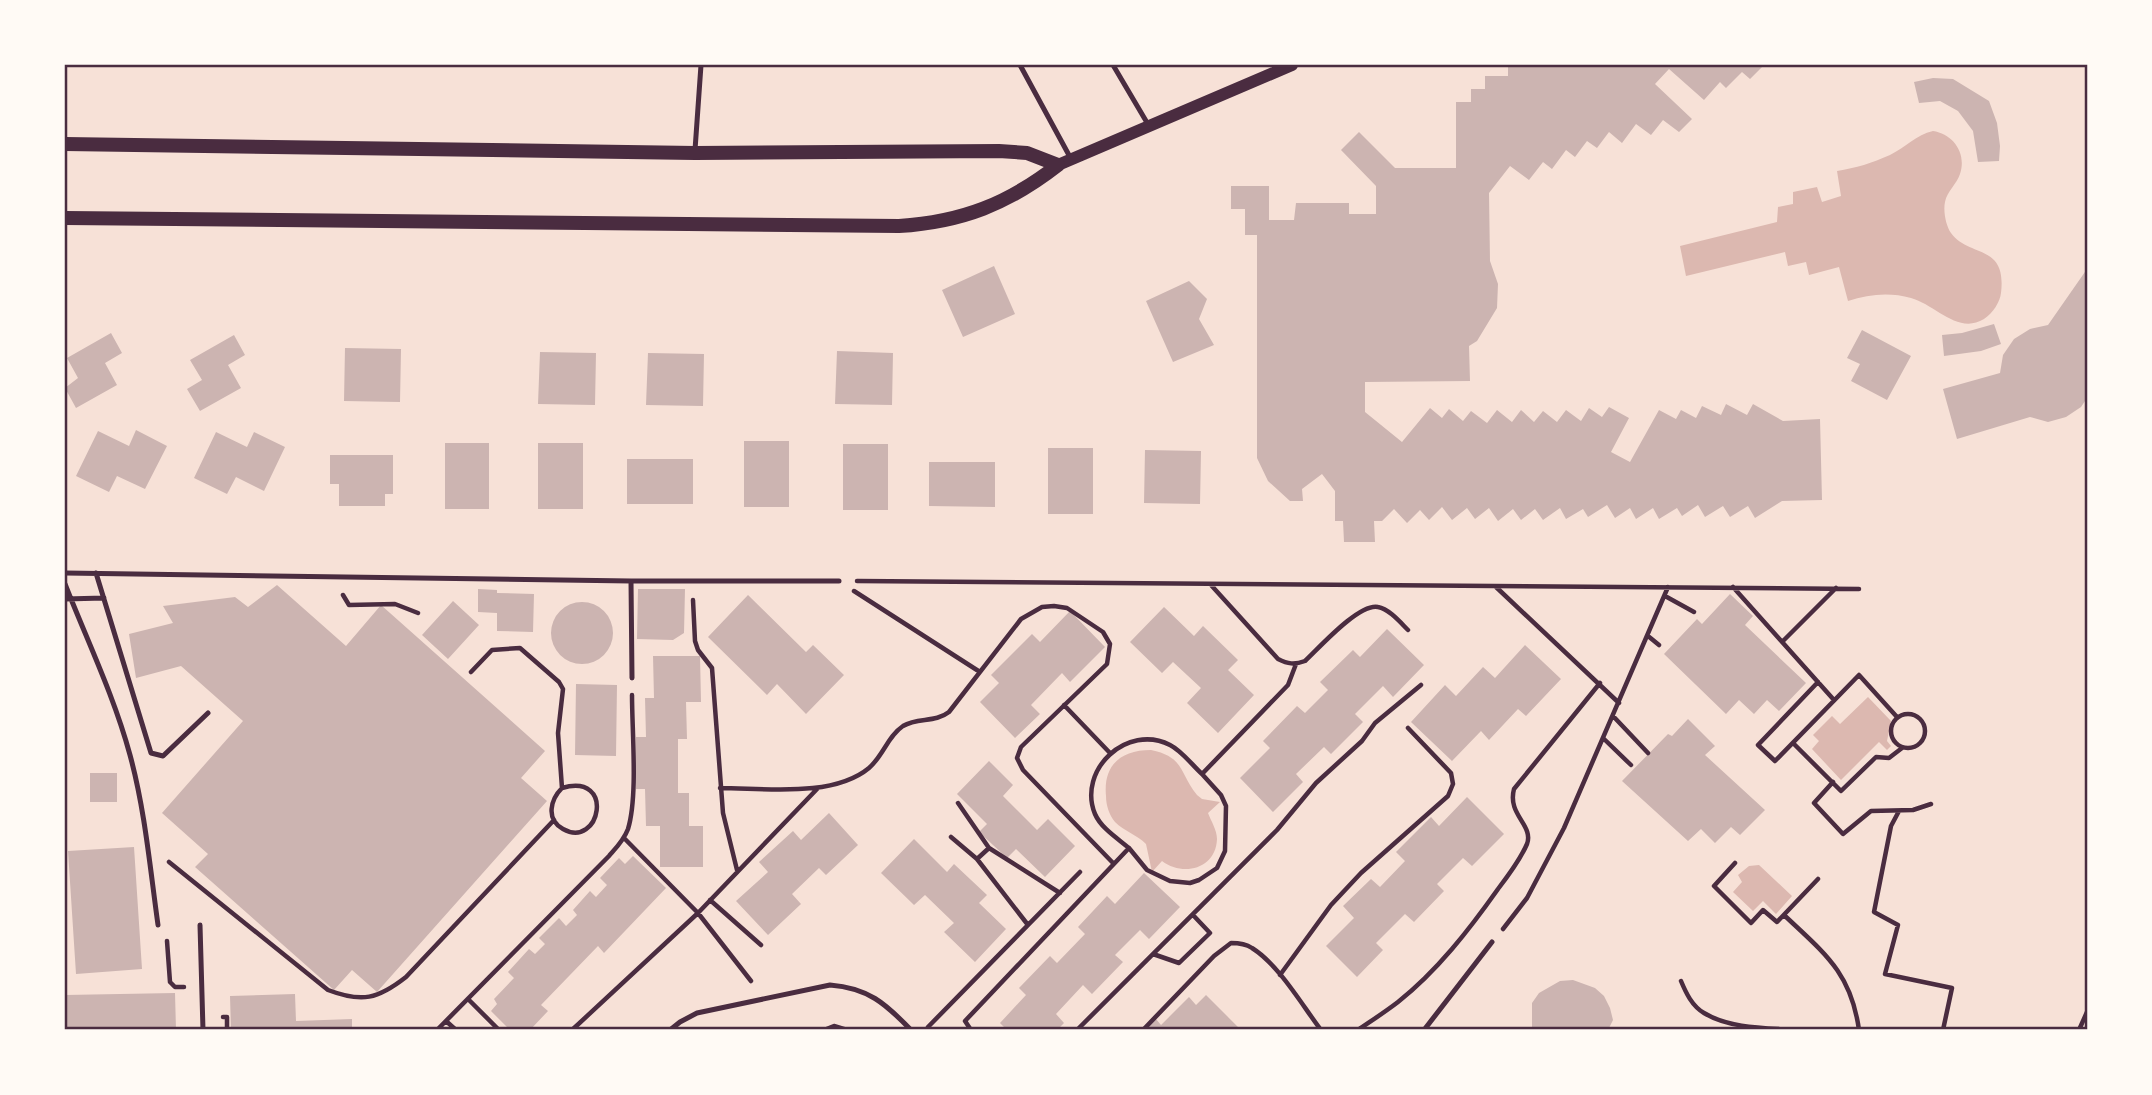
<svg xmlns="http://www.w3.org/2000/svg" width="2152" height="1095" font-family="'IBM Plex Sans',sans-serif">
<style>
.water{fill:#dcb8b0}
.building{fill:#ccb4b1}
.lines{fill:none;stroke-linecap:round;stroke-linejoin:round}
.path{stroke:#4a2c40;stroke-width:4.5}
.service{stroke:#4a2c40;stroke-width:5}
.tertiary{stroke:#4a2c40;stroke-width:12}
.secondary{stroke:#4a2c40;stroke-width:14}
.neatline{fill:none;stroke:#4a2c40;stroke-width:2.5}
</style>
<rect width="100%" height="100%" fill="#f7e1d7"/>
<!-- water -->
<path class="water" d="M 1933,131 C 1953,134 1967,153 1960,174 C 1957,184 1947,191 1945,202 C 1943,211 1946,226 1951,233 C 1969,258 2007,243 2001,293 C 2000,302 1993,313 1984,319 C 1958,335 1936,305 1911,298 C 1890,292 1869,294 1848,301 L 1839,267 L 1809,275 L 1806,262 L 1788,266 L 1785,252 L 1686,276 L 1680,246 L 1777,222 L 1778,207 L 1793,204 L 1793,192 L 1817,187 L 1822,202 L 1841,196 L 1837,171 C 1856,168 1872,163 1890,155 C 1906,147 1916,135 1933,131 Z
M 1868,697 L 1891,721 L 1887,741 L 1891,746 L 1887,750 L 1879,742 L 1841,780 L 1812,749 L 1819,741 L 1813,735 L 1832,716 L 1840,724 Z
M 1151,750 C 1185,757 1179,773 1197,795 L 1202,799 L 1220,802 L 1208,813 C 1211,821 1217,830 1217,839 C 1216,869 1183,877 1162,861 L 1152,872 L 1146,844 C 1137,835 1124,831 1115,822 C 1109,815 1106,805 1106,796 C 1103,765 1121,750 1151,750 Z
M 1759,865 L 1792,896 L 1776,914 L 1763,901 L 1753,911 L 1733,892 L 1742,882 L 1738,875 L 1749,866 Z"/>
<!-- building -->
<path class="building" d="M 1528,65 L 1764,65 L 1750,79 L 1742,72 L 1726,88 L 1720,82 L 1704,100 L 1669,69 L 1655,84 L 1692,119 L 1679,132 L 1663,120 L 1651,135 L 1636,124 L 1622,143 L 1609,132 L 1597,148 L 1587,141 L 1575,157 L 1566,150 L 1552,169 L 1543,162 L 1529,180 L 1510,166 L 1489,193 L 1490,261 L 1498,284 L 1497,308 L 1477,341 L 1469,346 L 1470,381 L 1365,382 L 1365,412 L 1402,442 L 1430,408 L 1442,418 L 1449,409 L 1463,421 L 1471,411 L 1487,423 L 1497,410 L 1512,422 L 1521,410 L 1534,422 L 1543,411 L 1557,422 L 1566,410 L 1581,421 L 1589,408 L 1602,417 L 1609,407 L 1629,418 L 1611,452 L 1630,462 L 1659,410 L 1676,419 L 1681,410 L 1696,418 L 1702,406 L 1721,415 L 1726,404 L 1747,415 L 1753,404 L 1783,421 L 1820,419 L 1822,500 L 1782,501 L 1755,518 L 1748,506 L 1730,517 L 1723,506 L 1705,517 L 1698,505 L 1682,516 L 1677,508 L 1659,519 L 1653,508 L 1636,519 L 1630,508 L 1615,518 L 1607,505 L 1588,517 L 1583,509 L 1566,519 L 1560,508 L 1543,520 L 1535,509 L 1521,520 L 1513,509 L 1498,521 L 1489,508 L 1475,519 L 1467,508 L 1452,520 L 1442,507 L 1429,520 L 1420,510 L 1407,523 L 1394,509 L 1382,521 L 1374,521 L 1375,542 L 1344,542 L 1343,521 L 1335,521 L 1335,491 L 1322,474 L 1302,489 L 1303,501 L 1290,501 L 1268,481 L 1257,458 L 1257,235 L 1245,235 L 1245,209 L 1231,209 L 1231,186 L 1269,186 L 1269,220 L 1294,220 L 1296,203 L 1349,203 L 1349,214 L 1376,214 L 1376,186 L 1341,150 L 1359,132 L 1395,168 L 1456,168 L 1456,102 L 1471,102 L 1471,89 L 1485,89 L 1485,76 L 1508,76 L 1508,67 L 1528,67 Z
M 1933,78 L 1953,79 L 1989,101 L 1997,123 L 2000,146 L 1999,161 L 1978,162 L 1973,131 L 1958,111 L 1940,101 L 1919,103 L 1914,82 Z
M 994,266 L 1015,314 L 963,337 L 942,290 Z
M 2087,269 L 2087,398 L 2081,407 L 2066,417 L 2048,422 L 2030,417 L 1957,439 L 1943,389 L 2000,373 L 2003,355 L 2014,339 L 2030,329 L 2048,325 Z
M 1189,281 L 1207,299 L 1199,319 L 1214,345 L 1173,362 L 1146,301 Z
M 1994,324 L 2001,344 L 1981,351 L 1944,356 L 1942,335 L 1962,333 Z
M 1862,330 L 1911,356 L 1887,400 L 1851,381 L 1860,364 L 1847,358 Z
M 111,333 L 122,353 L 105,363 L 117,385 L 76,408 L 65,388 L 78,378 L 67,358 Z
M 234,335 L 245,355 L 228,365 L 241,388 L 200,411 L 187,389 L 202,380 L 190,360 Z
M 345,348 L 401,349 L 400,402 L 344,401 Z
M 837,351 L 893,353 L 892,405 L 835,404 Z
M 540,352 L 596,353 L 595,405 L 538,404 Z
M 648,353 L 704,354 L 703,406 L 646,405 Z
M 136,430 L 167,446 L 145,489 L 117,476 L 109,492 L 76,476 L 98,431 L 129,446 Z
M 216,432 L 247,447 L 254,432 L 285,447 L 264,491 L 236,477 L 227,494 L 194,478 Z
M 744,441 L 789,441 L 789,507 L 744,507 Z
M 445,443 L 489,443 L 489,509 L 445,509 Z
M 538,443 L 583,443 L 583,509 L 538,509 Z
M 843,444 L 888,444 L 888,510 L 843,510 Z
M 1048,448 L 1093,448 L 1093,514 L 1048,514 Z
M 1145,450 L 1201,451 L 1200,504 L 1144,503 Z
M 330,455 L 393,455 L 393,494 L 385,494 L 385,506 L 339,506 L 339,484 L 330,484 Z
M 627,459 L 693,459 L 693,504 L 627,504 Z
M 929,462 L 995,462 L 995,507 L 929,506 Z
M 277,585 L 346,646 L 381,605 L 545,751 L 521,778 L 547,801 L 377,992 L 352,970 L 334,990 L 195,867 L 208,854 L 162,813 L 243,721 L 181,666 L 136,678 L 129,634 L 173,623 L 163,606 L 235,597 L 248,607 Z
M 478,589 L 497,590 L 497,593 L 534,594 L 533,632 L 497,631 L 497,613 L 478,612 Z
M 638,589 L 685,589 L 684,633 L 673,640 L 637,639 Z
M 1730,594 L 1753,616 L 1745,625 L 1806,683 L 1779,711 L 1767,700 L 1754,714 L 1739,700 L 1726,714 L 1664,654 L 1697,619 L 1702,624 Z
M 748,595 L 806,652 L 813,645 L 844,675 L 806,714 L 777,684 L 767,695 L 708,637 Z
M 453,601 L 479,625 L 448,659 L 422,635 Z
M551 633a31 31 0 1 1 62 0a31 31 0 1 1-62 0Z
M 1164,607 L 1194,636 L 1203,626 L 1238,660 L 1228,670 L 1254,695 L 1218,733 L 1187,703 L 1201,688 L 1173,662 L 1162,673 L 1130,642 Z
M 1070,611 L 1105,647 L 1070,682 L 1062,673 L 1031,705 L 1040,714 L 1015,738 L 980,702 L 999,683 L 991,675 L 1032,634 L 1040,642 Z
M 1387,629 L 1424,665 L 1393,697 L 1383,686 L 1355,714 L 1363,722 L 1331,754 L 1324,747 L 1296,774 L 1303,782 L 1273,812 L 1240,778 L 1270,748 L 1263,741 L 1297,706 L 1305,713 L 1328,690 L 1320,682 L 1353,650 L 1360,657 Z
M 1525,645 L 1561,679 L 1526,716 L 1518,709 L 1489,740 L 1481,731 L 1452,761 L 1411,722 L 1445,685 L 1456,696 L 1483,667 L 1495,678 Z
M 653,656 L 700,656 L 701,702 L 686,702 L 687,739 L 678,739 L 678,793 L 689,793 L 689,826 L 703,826 L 703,867 L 660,867 L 660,826 L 646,826 L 645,789 L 636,789 L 636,737 L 646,737 L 645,698 L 654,698 Z
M 576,684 L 617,685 L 616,756 L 575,755 Z
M 1688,719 L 1715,746 L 1705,755 L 1765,810 L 1740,835 L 1731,827 L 1715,843 L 1701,829 L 1688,841 L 1622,781 L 1668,734 L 1672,736 Z
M 989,761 L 1013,785 L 1003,796 L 1037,830 L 1048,819 L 1075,846 L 1045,877 L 1016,849 L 1007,858 L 979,832 L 987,824 L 957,794 Z
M 90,773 L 117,773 L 117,802 L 90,802 Z
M 1467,797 L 1504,834 L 1472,866 L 1463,858 L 1437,884 L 1444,891 L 1414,922 L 1405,914 L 1376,943 L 1383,950 L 1357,977 L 1326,946 L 1354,918 L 1343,906 L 1371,879 L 1380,887 L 1405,861 L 1396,852 L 1431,817 L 1439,826 Z
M 829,813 L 858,845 L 826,875 L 819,868 L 792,894 L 801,904 L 768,935 L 736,901 L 768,872 L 759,862 L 793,831 L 801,840 Z
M 914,839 L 947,872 L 954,864 L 987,895 L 979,903 L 1006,929 L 975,962 L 944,932 L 954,923 L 925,895 L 914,905 L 881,873 Z
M 134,847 L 142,969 L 76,974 L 68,851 Z
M 633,856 L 666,888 L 604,953 L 598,946 L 541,1005 L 548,1011 L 530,1030 L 510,1030 L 491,1011 L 497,1004 L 494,999 L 514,978 L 508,972 L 529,949 L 535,954 L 545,944 L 539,938 L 559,918 L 566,926 L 577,915 L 573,910 L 590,891 L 596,897 L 607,885 L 600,878 L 619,858 L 625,864 Z
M 1144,873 L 1180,907 L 1149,939 L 1140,930 L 1115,955 L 1123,962 L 1092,994 L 1083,985 L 1056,1014 L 1064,1023 L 1057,1030 L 1007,1030 L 1000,1023 L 1026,995 L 1019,988 L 1050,956 L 1057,963 L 1085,934 L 1078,927 L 1107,896 L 1115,904 Z
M 1573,980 L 1595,988 L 1604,996 L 1610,1008 L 1613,1020 L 1608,1030 L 1532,1030 L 1532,1003 L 1539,993 L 1560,981 Z
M 175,993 L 176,1030 L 65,1030 L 65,995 Z
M 295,994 L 296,1021 L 352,1019 L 352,1030 L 231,1030 L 230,996 Z
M 1206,995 L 1241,1030 L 1145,1030 L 1156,1019 L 1161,1025 L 1189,997 L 1196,1005 Z"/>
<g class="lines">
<!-- path -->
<path class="path" d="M 857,581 L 1859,589
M 1211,585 L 1278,659 C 1288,664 1294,665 1305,661 C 1319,648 1359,603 1378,607 C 1389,609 1400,622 1408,630
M 1496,587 L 1619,703
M 1733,587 L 1834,700
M 854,591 L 980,672
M 343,595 L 349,605 L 395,604 L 418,613
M 1665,596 L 1694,612
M 693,600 L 695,641 L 698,650 L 712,668 L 723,813 L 737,870
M 1648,636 L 1659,645
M 1782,642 L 1836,588
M 471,672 L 492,650 L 520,648 L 559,682 L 563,689 L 558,733 L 562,788 C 551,799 545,819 563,829 C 600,850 616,772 562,788
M 1818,682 L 1758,745 L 1775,761 L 1859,675 L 1897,717
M 1064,705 L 1110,753
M1891 731a17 17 0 1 1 34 0a17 17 0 1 1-34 0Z
M 1613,716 L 1648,753
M 1603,738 L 1631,765
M 1793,743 L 1841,791 L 1876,757 L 1889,758 L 1902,748
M 1833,782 L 1814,803 L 1843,834 L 1871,811 L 1913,810 L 1931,804
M 720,788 C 764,788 833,798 869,768 C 883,756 888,736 903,726 C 918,717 935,723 949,712 L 1021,619 L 1042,607 L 1054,606 L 1067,608 L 1103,632 L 1110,644 L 1107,664 L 1021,747 L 1017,758 L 1023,770 L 1113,863
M 958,803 L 989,848 L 1060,893
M 1899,811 L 1891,826 L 1874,912 L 1898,925 L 1885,974 L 1952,988 L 1943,1030
M 951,837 L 977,859 L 1028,925
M 624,838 L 698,913 L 751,981
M 1129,848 L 1147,870 L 1170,881 L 1190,883 L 1199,880 L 1217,868 L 1225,851 L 1226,806 L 1221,795 L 1202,774
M 977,859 L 989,848
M 169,862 L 328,990 C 362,1003 378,999 406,977 L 554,820
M 1735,863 L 1714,886 L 1751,923 L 1763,910 L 1777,922 L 1818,879
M 710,900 L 761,945
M 1784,915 C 1824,953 1851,972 1859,1030
M 1503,929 L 1527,898 L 1564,828 L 1668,587
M 167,941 L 170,982 L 175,987 L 184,987
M 1153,954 L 1179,963 L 1210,933 L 1193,915
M 1280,975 L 1331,905 L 1361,873 L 1448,796 L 1453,784 L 1451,773 L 1408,728
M 1681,981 C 1686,993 1692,1006 1704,1013 C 1730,1029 1768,1028 1798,1030
M 468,999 L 499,1030
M 223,1017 L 227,1017 L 227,1030
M 446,1021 L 456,1030
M 928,1027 L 1080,872
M 437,1030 L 609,856 C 616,848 624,840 628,829 C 638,796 632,732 632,695
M 572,1030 L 698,913 L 818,788
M 824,1030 L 834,1026 L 847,1030
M 971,1030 L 965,1021 L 1129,848 C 1117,838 1101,828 1095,814 C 1077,770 1127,723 1170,745 C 1182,751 1192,765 1202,774 L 1288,685 L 1296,664
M 1077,1030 L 1277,830 L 1316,783 L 1362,741 L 1375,723 L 1421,685
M 1143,1030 L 1214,956 L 1231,943 C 1238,943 1246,944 1252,948 C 1279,965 1302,1005 1321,1030
M 1358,1030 C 1371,1021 1385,1012 1398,1002 C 1437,971 1469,930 1498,889 C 1508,876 1520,860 1527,844 C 1534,825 1507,815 1514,789 L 1600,683
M 2079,1030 L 2087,1012"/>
<!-- service -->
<path class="service" d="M 1020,65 L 1070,157
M 1113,65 L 1149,126
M 695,150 L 701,65
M 65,573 L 631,581 L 839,581
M 96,573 L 151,753 L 163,756 L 208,713
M 631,581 L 632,678
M 65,584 C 87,640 114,696 130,755 C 145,810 150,868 158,925
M 65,599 L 104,598
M 200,925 L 203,1030
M 670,1030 L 680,1022 L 697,1013 L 830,985 C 868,988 885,1003 911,1030
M 1424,1030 L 1492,942"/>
<!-- tertiary -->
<path class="tertiary" d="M 1058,165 L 1292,65"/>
<!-- secondary -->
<path class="secondary" d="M 65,144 L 695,153 L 999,151 L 1027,153 L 1058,165
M 65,218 L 899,226 C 962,222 1008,204 1058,165"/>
</g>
<!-- border -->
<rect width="2152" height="1095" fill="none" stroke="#fffaf5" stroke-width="133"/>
<rect x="66" y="66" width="2020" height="962" class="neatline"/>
</svg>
